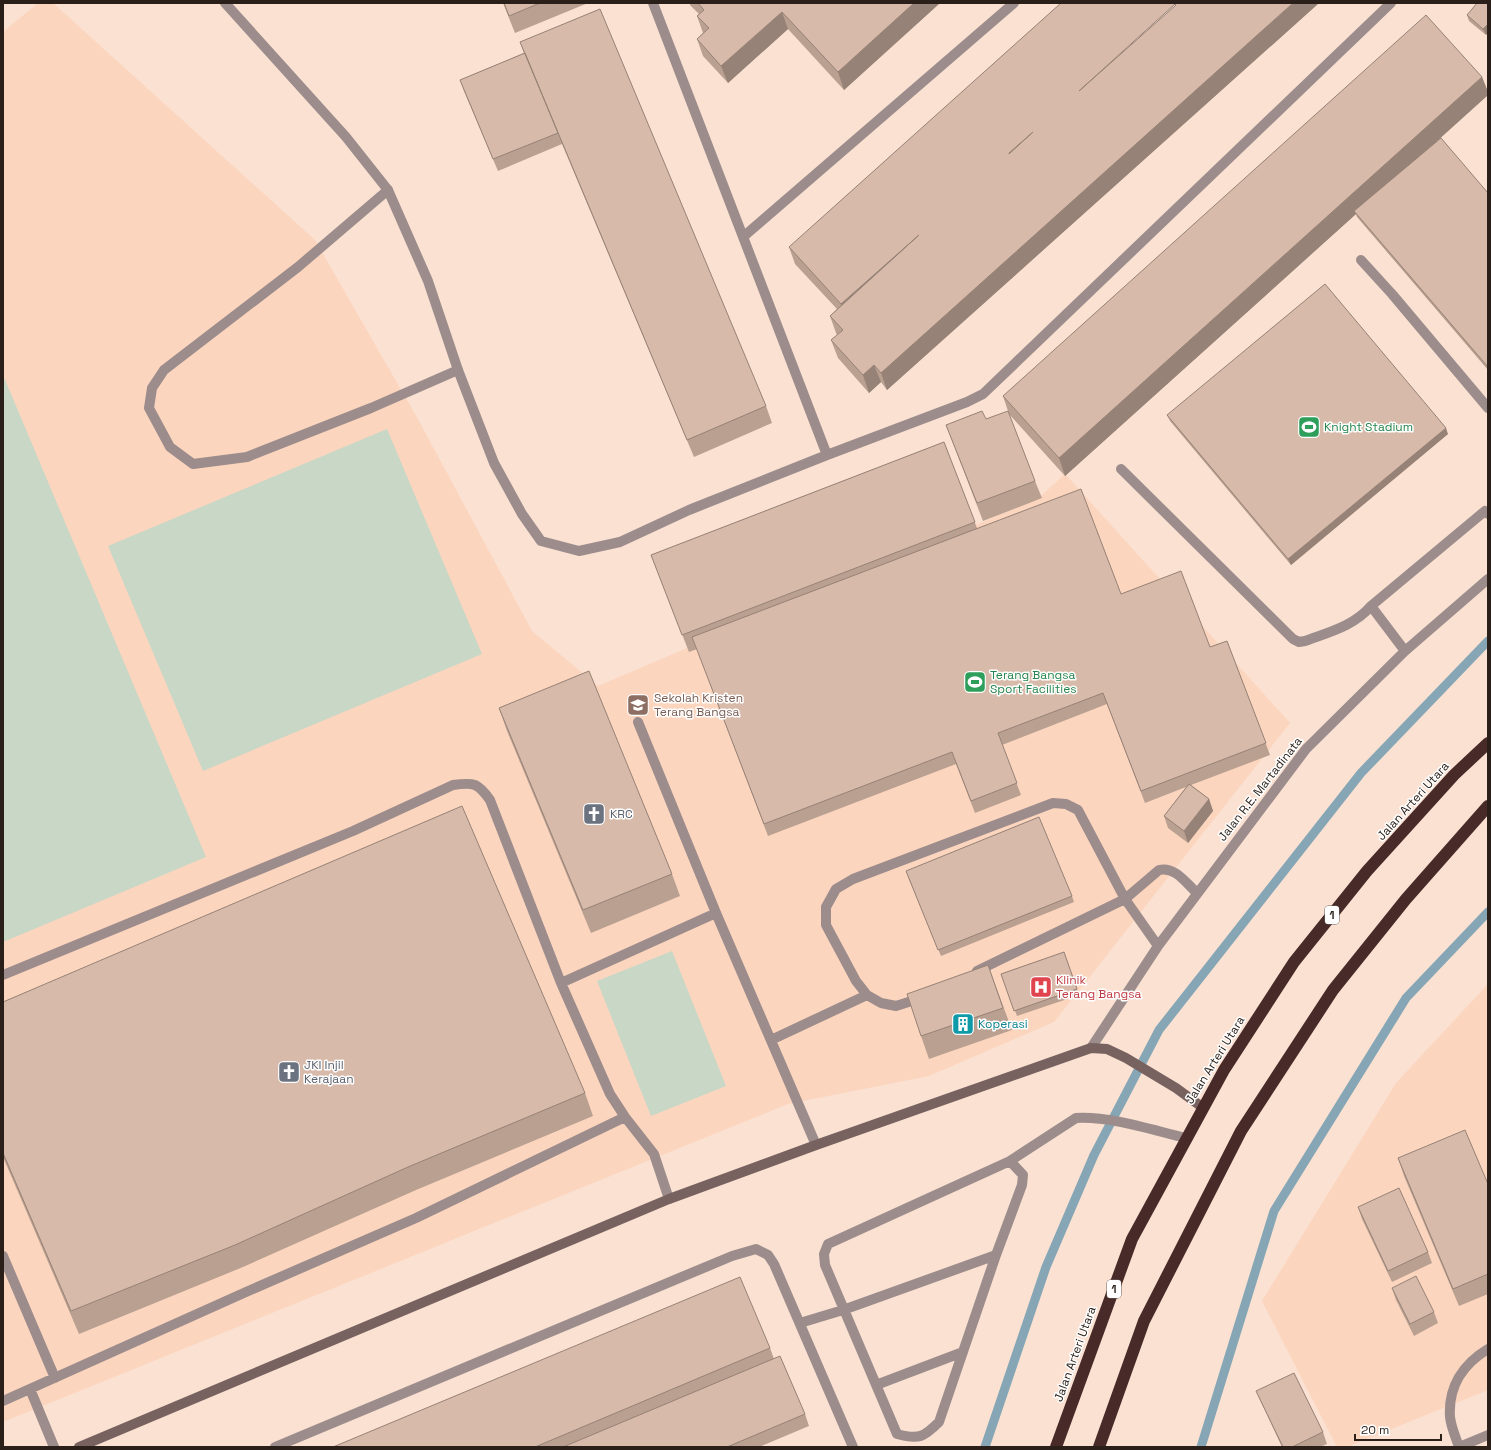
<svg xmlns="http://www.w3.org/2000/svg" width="1491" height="1450" font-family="'Space Grotesk',sans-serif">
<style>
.built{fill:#fcd5be}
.garden{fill:#c8d7c6}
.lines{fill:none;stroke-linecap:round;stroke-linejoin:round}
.stream{stroke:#86a6b5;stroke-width:9}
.lane{stroke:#9c8c8b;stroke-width:10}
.street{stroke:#9c8c8b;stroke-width:10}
.secondary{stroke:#786260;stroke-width:10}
.highway{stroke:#482b29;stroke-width:12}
.wall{fill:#b9a091}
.shaded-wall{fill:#968276}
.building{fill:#d7baa9;stroke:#968276;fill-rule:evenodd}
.labels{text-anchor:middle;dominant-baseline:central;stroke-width:3;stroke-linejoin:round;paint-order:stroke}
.shield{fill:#fff;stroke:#6b635e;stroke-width:1}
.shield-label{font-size:11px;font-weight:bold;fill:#2b2019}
.leisure-label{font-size:12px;fill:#27864d;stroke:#fff;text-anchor:start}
.education-label{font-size:12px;fill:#785e54;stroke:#fff;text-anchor:start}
.street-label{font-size:12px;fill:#2b2019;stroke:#fff}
.worship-label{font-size:12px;fill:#5b616d;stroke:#fff;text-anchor:start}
.health-label{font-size:12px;fill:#be3a42;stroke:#fff;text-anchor:start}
.culture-label{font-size:12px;fill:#0d838f;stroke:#fff;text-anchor:start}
</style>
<rect width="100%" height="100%" fill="#fae1d2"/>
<!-- built -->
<path class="built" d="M 38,3 L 53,3 L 315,240 L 419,421 L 532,631 L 598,686 L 1039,498 L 1065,474 L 1290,723 L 1054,1022 L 929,1076 L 788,1104 L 3,1422 L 3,32 Z
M 1488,984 L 1488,1390 L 1347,1447 L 1337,1447 L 1262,1301 L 1396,1083 Z"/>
<!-- garden -->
<path class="garden" d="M 3,375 L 206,857 L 3,942 Z
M 387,429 L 482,654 L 203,771 L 108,546 Z
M 672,951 L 726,1086 L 651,1116 L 597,981 Z"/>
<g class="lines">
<!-- stream -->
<path class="stream" d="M 985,1447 L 1046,1267 L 1094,1155 L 1159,1030 L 1361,773 L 1488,641
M 1201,1447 L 1274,1211 L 1406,998 L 1488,912"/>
<!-- lane -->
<path class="lane" d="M 388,190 L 298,267 L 164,370 L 152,388 L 149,408 L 170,447 L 193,464 L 247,457 L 371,408 L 458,370
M 1361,260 L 1392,294 L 1488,408
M 1121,469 L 1293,639 L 1299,642 L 1305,641 C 1329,632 1354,626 1371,606 L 1405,651
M 1371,606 L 1485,511 L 1488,514
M 638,722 L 716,913 L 816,1145
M 977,971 L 1125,899 L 1159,870 C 1175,866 1186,883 1197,893
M 3,975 L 353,831 L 453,785 C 474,782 478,783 490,800 L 561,983 L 610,1094 L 625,1117 L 654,1154 L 669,1199
M 561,983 L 716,913
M 921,998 L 896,1006 L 881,1003 L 867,995 L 856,981 L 826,925 L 826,907 L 836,889 L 853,879 L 1053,803 L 1066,804 L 1078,810 L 1125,899 L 1158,946
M 771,1040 L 867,995
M 1091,1048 L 1158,946 L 1306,749 L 1405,651 L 1488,579
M 1010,1161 L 1023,1175 L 1022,1185 L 996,1255 L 939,1422 C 924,1437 919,1440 897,1434 L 825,1265 L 824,1254 L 828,1244 Z
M 1010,1161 L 1076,1118 C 1111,1116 1152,1130 1186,1138
M 3,1256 L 55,1378
M 800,1323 L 843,1310 L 996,1255
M 876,1385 L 963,1352
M 30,1389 L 54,1447
M 3,1401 L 246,1292 L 416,1218 L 625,1117
M 1459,1447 C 1456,1438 1451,1427 1450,1417 C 1448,1387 1463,1364 1488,1349
M 1459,1447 L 1488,1435"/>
<!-- street -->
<path class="street" d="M 225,3 L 346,137 L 388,190 L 428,281 L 458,370 L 494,463 L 522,514 L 541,541 L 579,551 L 620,542 L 689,510 L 827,455 L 967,402 L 983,394 L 1391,3
M 653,3 L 827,455
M 743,237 L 1014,3
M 275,1447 L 732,1256 L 756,1249 L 768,1255 L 774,1264 L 853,1447"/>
<!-- secondary -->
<path class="secondary" d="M 79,1447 L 669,1199 L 816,1145 L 1091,1048 L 1107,1049 L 1126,1058 L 1176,1088 L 1202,1107"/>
<!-- highway -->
<path class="highway" d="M 1056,1447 L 1132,1239 L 1224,1070 L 1294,962 L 1367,871 L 1454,775 L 1488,743
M 1099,1447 L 1144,1321 L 1241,1131 L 1333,990 L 1406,899 L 1488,806"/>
</g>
<!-- wall -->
<path class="wall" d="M 503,3 L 588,3 L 515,33 Z
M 690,3 L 940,3 L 844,90 L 788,29 L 728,83 L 703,56 L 697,39 L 703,33 L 697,16 L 699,14 L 690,5 Z
M 1319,3 L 887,390 L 881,382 L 869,393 L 838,358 L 831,340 L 837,335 L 836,333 L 830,316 L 837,309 L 795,264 L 789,247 Z
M 1488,3 L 1488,32 L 1486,35 L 1469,21 L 1467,15 Z
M 520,42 L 766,406 L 772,423 L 694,457 L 562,144 L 498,171 L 464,91 L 460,80 L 524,53 Z
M 1482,77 L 1488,92 L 1488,95 L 1437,141 L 1488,193 L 1488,370 L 1357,217 L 1356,214 L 1065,476 L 1009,414 L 1003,396 Z
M 1167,415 L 1448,434 L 1291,565 L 1170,421 Z
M 986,419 L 1035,481 L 1042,498 L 983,521 L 946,425 Z
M 944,442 L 977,528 L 1121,594 L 1210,647 L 1227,641 L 1270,755 L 1191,785 L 1209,799 L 1213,811 L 1188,843 L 1168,828 L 1164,816 L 1186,787 L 1145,803 L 1107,704 L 1002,745 L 1021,795 L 975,813 L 956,764 L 768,836 L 697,649 L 689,652 L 651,555 Z
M 499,708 L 672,874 L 680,896 L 591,933 L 507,731 Z
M 908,877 L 1072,896 L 1074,902 L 941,956 Z
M 1064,952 L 1079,995 L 1017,1016 L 1001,974 Z
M 988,965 L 1012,1030 L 929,1059 L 921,1036 Z
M 3,1002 L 585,1093 L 593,1116 L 416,1190 L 243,1267 L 79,1334 L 3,1157 Z
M 1398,1158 L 1488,1184 L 1488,1294 L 1459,1306 L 1404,1176 Z
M 1358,1207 L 1428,1252 L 1432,1263 L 1392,1282 L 1362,1219 Z
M 1392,1288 L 1434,1312 L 1438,1323 L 1414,1336 L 1396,1300 Z
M 770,1348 L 774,1359 L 805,1414 L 809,1426 L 759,1447 L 333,1447 Z
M 1256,1391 L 1323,1432 L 1327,1444 L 1320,1447 L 1282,1447 L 1261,1402 Z"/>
<!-- shaded-wall -->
<path class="shaded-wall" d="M 914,3 L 940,3 L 844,90 L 838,72 Z
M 1293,3 L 1319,3 L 887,390 L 881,373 Z
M 782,12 L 788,29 L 728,83 L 721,66 Z
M 1488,24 L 1488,32 L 1486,35 L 1483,29 Z
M 1482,77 L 1488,92 L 1488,95 L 1356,214 L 1354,211 L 1356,214 L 1065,476 L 1059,458 Z
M 919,235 L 847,321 L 841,304 Z
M 874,365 L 881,382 L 869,393 L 863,375 Z
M 1446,428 L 1448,434 L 1291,565 L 1288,559 Z
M 1209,799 L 1213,811 L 1188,843 L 1184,831 Z"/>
<!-- building -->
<path class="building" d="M 504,3 L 540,3 L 509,16 Z
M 698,3 L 914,3 L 838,72 L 782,12 L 721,66 L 697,39 L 709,28 L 697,16 L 704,10 Z
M 1061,3 L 1293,3 L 881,373 L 874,365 L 863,375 L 831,340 L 843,330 L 830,316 L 919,235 L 841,304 L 789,247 ZM 1175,4 L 1176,5 L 1079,91 ZM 1033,132 L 1009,154 L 1009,153 Z
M 1477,3 L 1488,3 L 1488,24 L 1483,29 L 1467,15 Z
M 600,9 L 766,406 L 687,440 L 520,42 Z
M 1426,15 L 1482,77 L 1059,458 L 1003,396 Z
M 525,53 L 558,133 L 493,159 L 460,80 Z
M 1441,138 L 1488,193 L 1488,367 L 1354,211 Z
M 1325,284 L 1446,428 L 1288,559 L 1167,415 Z
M 982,411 L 986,419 L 1008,411 L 1035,481 L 977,503 L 946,425 Z
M 944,442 L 975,522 L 682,635 L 651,555 Z
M 1081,489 L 1121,594 L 1181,571 L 1210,647 L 1227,641 L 1266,743 L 1141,791 L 1103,693 L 998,733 L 1017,783 L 971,801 L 952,752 L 764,824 L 692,637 Z
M 589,671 L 672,874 L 583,910 L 499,708 Z
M 1189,784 L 1209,799 L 1184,831 L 1164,816 Z
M 462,806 L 585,1093 L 408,1167 L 235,1245 L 71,1311 L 3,1153 L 3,1002 Z
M 1039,817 L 1072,896 L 938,950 L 906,871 Z
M 1064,952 L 1077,989 L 1014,1011 L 1001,974 Z
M 988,965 L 1003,1008 L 921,1036 L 907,994 Z
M 1465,1130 L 1488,1184 L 1488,1274 L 1453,1289 L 1398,1158 Z
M 1399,1188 L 1428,1252 L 1388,1271 L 1358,1207 Z
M 1416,1276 L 1434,1312 L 1410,1324 L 1392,1288 Z
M 740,1277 L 770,1348 L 535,1447 L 333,1447 Z
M 780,1356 L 805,1414 L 727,1447 L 563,1447 Z
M 1294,1373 L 1323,1432 L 1292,1447 L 1283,1447 L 1256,1391 Z"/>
<!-- icons -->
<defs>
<g id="stadium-square" transform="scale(1.15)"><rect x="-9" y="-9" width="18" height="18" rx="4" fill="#2e9e5b" stroke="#fff"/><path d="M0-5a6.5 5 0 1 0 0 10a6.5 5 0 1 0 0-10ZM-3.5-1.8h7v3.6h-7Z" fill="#fff"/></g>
<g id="school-square" transform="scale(1.15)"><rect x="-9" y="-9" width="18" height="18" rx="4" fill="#8d6e63" stroke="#fff"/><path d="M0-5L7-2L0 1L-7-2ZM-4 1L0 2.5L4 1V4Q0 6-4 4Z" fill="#fff"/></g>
<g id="church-square" transform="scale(1.15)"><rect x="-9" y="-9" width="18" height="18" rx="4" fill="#6b7280" stroke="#fff"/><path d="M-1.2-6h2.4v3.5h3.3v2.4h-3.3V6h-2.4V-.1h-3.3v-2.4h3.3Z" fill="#fff"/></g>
<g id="hospital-square" transform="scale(1.15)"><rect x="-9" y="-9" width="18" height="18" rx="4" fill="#e0444e" stroke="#fff"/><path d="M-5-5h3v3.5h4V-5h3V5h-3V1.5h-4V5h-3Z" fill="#fff"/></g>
<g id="building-square" transform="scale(1.15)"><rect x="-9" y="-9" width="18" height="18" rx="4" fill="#0f9aa8" stroke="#fff"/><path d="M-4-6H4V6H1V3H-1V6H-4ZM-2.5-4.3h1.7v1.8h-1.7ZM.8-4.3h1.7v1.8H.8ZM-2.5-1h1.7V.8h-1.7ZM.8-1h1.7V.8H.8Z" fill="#fff"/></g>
</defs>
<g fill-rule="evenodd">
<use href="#stadium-square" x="1309" y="427"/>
<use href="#stadium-square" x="975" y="682"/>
<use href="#school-square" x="638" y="705"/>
<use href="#church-square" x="594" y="814"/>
<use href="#hospital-square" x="1041" y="987"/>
<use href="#building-square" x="963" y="1024"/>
<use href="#church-square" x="289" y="1072"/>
</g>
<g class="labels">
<!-- shield labels -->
<g class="shield">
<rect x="1325" y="906" width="14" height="18" rx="3"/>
<rect x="1107" y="1280" width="14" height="18" rx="3"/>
</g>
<g class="shield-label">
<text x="1332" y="915">1</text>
<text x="1114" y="1289">1</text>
</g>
<!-- leisure labels -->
<g class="leisure-label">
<text x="1324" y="427">Knight Stadium</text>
<text x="990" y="675">Terang Bangsa<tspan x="990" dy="14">Sport Facilities</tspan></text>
</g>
<!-- education labels -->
<g class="education-label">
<text x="654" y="698">Sekolah Kristen<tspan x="654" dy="14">Terang Bangsa</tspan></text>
</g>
<!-- street labels -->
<g class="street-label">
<text transform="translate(1260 789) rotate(-52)">Jalan R.E. Martadinata</text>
<text transform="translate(1413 801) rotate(-48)">Jalan Arteri Utara</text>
<text transform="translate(1215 1060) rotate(-58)">Jalan Arteri Utara</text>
<text transform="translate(1075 1354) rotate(-70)">Jalan Arteri Utara</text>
</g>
<!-- worship labels -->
<g class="worship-label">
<text x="610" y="814">KRC</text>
<text x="304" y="1065">JKI Injil<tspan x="304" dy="14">Kerajaan</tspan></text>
</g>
<!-- health labels -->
<g class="health-label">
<text x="1056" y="980">Klinik<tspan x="1056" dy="14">Terang Bangsa</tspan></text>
</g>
<!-- culture labels -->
<g class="culture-label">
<text x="978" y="1024">Koperasi</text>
</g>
</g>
<!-- border -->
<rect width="1491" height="1450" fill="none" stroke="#2b2019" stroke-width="8"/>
<!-- scale -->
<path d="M1355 1434v6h86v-6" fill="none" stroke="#2b2019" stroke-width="2"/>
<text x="1361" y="1434" font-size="12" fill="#2b2019" stroke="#ffffff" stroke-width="3" paint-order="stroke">20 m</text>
</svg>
